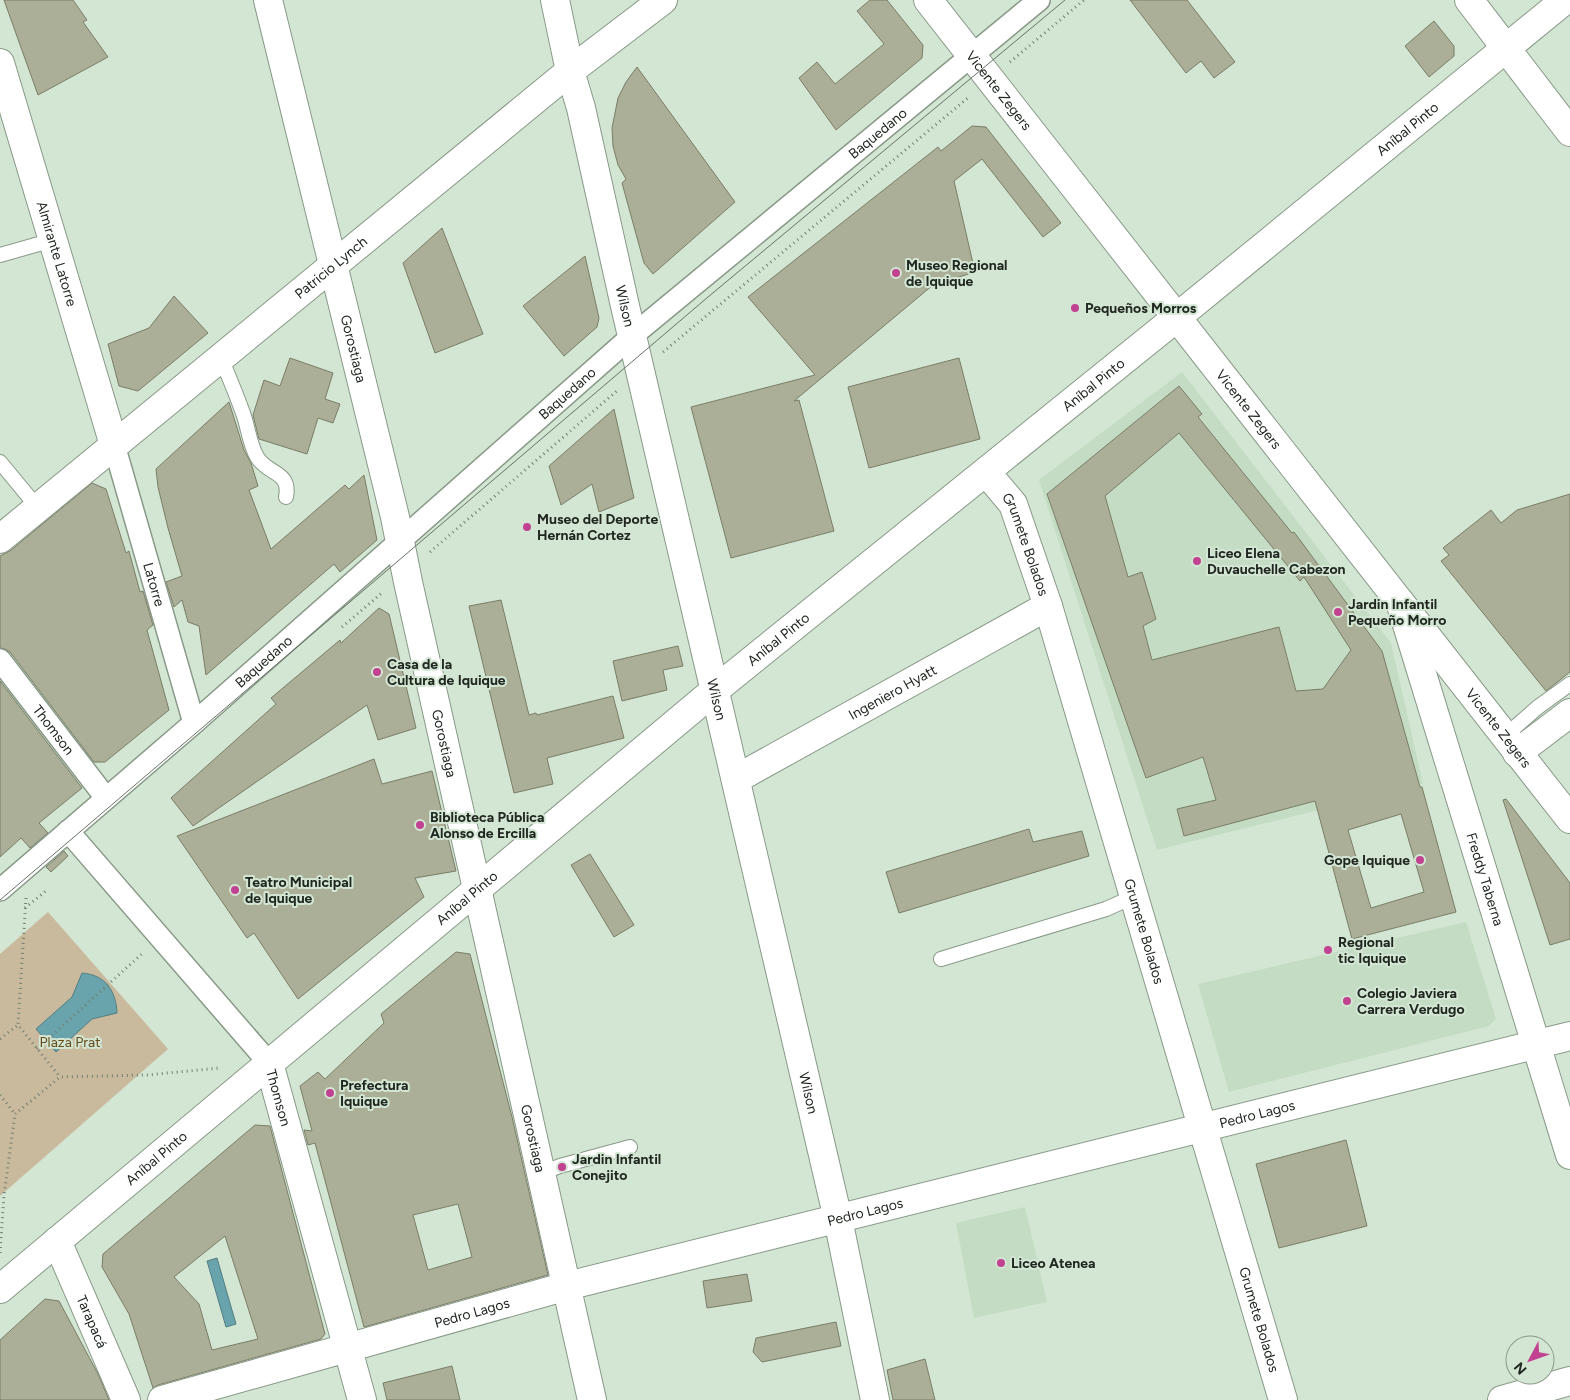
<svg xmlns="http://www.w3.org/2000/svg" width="1570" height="1400" font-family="Figtree,sans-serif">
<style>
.built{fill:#c3dcc3}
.green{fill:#c9b99d}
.water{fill:#69a3ac;stroke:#537e82}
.building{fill:#acaf98;stroke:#7a7d67;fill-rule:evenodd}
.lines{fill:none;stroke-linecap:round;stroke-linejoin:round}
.service-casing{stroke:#898;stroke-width:16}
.pedestrian-casing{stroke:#898;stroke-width:24}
.minor-casing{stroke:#898;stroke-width:30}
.tertiary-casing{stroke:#898;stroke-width:30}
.primary-casing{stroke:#898;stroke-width:30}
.path{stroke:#738073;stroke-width:3;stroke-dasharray:1 4;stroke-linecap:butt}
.service{stroke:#fff;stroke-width:14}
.pedestrian{stroke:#fff;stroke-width:21}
.minor{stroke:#fff;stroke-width:28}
.tertiary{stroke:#fff;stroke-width:28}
.primary{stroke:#fff;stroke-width:28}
.tram{stroke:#667166;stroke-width:1}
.poi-dot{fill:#c04290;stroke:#d3e6d3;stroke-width:2}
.labels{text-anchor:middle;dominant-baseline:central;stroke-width:4;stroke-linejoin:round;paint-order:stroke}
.street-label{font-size:14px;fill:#202720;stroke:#d3e6d3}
.poi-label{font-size:14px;font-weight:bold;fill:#202720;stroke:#d3e6d3;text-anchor:start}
.park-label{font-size:14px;fill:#654c1a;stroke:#d3e6d3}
</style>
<rect width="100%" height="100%" fill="#d3e6d3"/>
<!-- built -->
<path class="built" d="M 1182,372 L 1391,643 L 1423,784 L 1157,850 L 1039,480 Z
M 1466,922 L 1496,1019 L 1489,1026 L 1229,1092 L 1198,984 Z
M 1025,1207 L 1047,1302 L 974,1318 L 956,1223 Z"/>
<!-- green -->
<path class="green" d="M 48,912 L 168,1049 L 0,1196 L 0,954 Z"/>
<!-- water -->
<path class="water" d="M 82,973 C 106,975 116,991 117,1013 L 92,1019 L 56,1052 L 36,1029 L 72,997 Z
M 217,1258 L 236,1324 L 226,1327 L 207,1261 Z"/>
<!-- building -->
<path class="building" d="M 4,0 L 73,0 L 87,20 L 83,22 L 108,57 L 38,95 Z
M 870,0 L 887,0 L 923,45 L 922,58 L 836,130 L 799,78 L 817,62 L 835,84 L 884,44 L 857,11 Z
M 1130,0 L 1187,0 L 1235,62 L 1214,78 L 1201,61 L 1186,73 Z
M 1434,21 L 1454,46 L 1454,56 L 1429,77 L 1405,46 Z
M 637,67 L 735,202 L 653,274 L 644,263 L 622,183 L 626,179 L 618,165 L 613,146 L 612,128 L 618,98 L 626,82 Z
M 972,126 L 986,127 L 1061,223 L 1043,237 L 982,159 L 954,181 L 975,272 L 933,285 L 794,401 L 799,400 L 834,531 L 731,558 L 691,407 L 815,375 L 748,297 L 938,147 L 941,151 Z
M 442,228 L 483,334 L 435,353 L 403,263 Z
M 585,256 L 599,318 L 597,327 L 564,356 L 523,306 Z
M 174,296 L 208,333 L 138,391 L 119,386 L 108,344 L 149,328 Z
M 290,358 L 333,373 L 325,399 L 340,404 L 333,423 L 318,418 L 307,454 L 259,439 L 253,415 L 264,380 L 280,386 Z
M 959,358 L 980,439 L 869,468 L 848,387 Z
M 1179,386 L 1202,414 L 1198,417 L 1292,533 L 1294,532 L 1382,651 L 1420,787 L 1422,787 L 1456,912 L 1352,939 L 1315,801 L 1184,836 L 1177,809 L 1216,800 L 1203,757 L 1146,778 L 1047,494 ZM 1179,433 L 1300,581 L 1304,577 L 1351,650 L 1323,689 L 1296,691 L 1279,627 L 1152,660 L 1143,626 L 1156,619 L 1142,572 L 1128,577 L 1105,496 ZM 1401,814 L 1424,892 L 1371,908 L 1348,830 Z
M 229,402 L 244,450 L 251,463 L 258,486 L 249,490 L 271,549 L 345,485 L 349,489 L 364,475 L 377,540 L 340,572 L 334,564 L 206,675 L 199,626 L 188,622 L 182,600 L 174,607 L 166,582 L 182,576 L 168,528 L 158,487 L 156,469 Z
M 614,409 L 634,498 L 599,512 L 592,484 L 561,505 L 549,466 Z
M 92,483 L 106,489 L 126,553 L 129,551 L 140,592 L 143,591 L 153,625 L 147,630 L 169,710 L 105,762 L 94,762 L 10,652 L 5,649 L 0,648 L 0,556 L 10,551 Z
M 1570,494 L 1570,672 L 1546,691 L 1441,561 L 1449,555 L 1443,548 L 1491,510 L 1501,523 L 1517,510 Z
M 501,600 L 529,715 L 536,713 L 537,715 L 613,696 L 624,738 L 547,758 L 553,784 L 514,793 L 469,606 Z
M 379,608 L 389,614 L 416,728 L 378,740 L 367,705 L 193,826 L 171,798 L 276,704 L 271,698 L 340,640 L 341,643 Z
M 678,646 L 683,666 L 663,670 L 667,690 L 622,701 L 613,661 Z
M 0,681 L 82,788 L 39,823 L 48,833 L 30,848 L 21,838 L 0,857 Z
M 374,759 L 382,784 L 432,771 L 456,871 L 415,878 L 424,897 L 298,999 L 254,933 L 247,938 L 177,836 Z
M 1506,799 L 1570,883 L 1570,939 L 1550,945 L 1503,800 Z
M 1029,829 L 1033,842 L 1082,831 L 1089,856 L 899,913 L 886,872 Z
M 64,851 L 68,856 L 51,872 L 46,867 Z
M 590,854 L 634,925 L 614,937 L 571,865 Z
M 456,952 L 470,954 L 512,1117 L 548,1275 L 364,1327 L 315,1143 L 308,1145 L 304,1130 L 312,1131 L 300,1086 L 318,1072 L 325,1079 L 384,1023 L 381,1014 ZM 458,1204 L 472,1257 L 428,1270 L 413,1215 Z
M 255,1125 L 270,1126 L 325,1334 L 321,1339 L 158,1385 L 153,1388 L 129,1314 L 102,1267 L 103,1254 ZM 225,1236 L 258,1339 L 212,1350 L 199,1304 L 174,1277 Z
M 1346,1140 L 1367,1226 L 1279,1248 L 1256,1164 Z
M 747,1274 L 752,1301 L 707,1308 L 703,1281 Z
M 45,1299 L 59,1301 L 98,1374 L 109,1400 L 0,1400 L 0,1340 Z
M 836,1322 L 841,1346 L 762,1362 L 753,1352 L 756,1338 Z
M 925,1359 L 935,1400 L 893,1400 L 887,1370 Z
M 452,1366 L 460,1400 L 387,1400 L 383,1383 Z"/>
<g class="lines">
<!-- service casing -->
<g class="service-casing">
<path id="service" d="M 0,255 L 53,240
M 221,358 C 229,377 237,396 244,416 C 248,428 250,445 257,457 C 268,475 291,471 286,497
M 0,462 L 38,508
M 1505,736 L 1538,707 L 1570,684
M 941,959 L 1106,909 L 1135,896
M 541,1173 L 560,1166 L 630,1147"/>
</g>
<!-- pedestrian casing -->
<g class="pedestrian-casing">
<g id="pedestrian">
<path id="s1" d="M 114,445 L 194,723"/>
<path id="s2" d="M 0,660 L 106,798"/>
<path d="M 68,831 L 269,1063"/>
<path id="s3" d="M 0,890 L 194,723 L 632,336 L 1039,0"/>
</g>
</g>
<!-- minor casing -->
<g class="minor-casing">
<g id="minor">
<path id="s4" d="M 268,0 L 395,517 L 408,582 L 592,1400"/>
<path id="s5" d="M 555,0 L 570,71 L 581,108 L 625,306 L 838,1219 L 875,1400"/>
<path id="s6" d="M 0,63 L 114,445"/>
<path id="s7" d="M 986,472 L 1013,504 L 1048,606 L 1283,1400"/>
<path id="s8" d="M 1400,602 L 1570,1155"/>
<path d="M 1517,753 L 1570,713"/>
<path id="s9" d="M 736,779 L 1048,606"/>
<path id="s10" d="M 269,1063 L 362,1400"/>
<path id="s11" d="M 57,1241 L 126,1400"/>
<path id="s12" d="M 162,1400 L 567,1286 L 1570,1036"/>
<path d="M 1502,1400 L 1570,1381"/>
</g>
</g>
<!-- tertiary casing -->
<g class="tertiary-casing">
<g id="tertiary">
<path id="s13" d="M 928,0 L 1570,819"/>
<path id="s14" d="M 0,539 L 570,71 L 663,0"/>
<path id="s15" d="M 0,1289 L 715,690 L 1176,318 L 1565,0"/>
</g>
</g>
<!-- primary casing -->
<g class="primary-casing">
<path id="primary" d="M 1469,0 L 1570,132"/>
</g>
<!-- path -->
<path class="path" d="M 1010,62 L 1084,0
M 663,352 L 969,97
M 430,552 L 618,390
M 342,627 L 383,592
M 26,898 L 18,1025 L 60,1077
M 25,908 L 47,890
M 0,1039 L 18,1025
M 37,1049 L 144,952
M 0,1095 L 15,1114
M 0,1253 L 4,1195 L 15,1114 L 60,1077 L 147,1075 L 220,1068"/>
<!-- service -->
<use href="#service" class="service"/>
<!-- pedestrian -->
<use href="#pedestrian" class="pedestrian"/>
<!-- minor -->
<use href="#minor" class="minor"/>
<!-- tertiary -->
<use href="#tertiary" class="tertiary"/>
<!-- primary -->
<use href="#primary" class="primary"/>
<!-- tram -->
<path class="tram" d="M 0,900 L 708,297 L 1065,0"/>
</g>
<!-- markers -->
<g class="poi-dot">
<circle cx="896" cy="273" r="5"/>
<circle cx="1075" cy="308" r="5"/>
<circle cx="527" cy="527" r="5"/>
<circle cx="1197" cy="561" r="5"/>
<circle cx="1338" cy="612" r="5"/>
<circle cx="377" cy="672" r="5"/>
<circle cx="420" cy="825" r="5"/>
<circle cx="1420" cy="860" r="5"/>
<circle cx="235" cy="890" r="5"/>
<circle cx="1328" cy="950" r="5"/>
<circle cx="1347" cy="1001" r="5"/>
<circle cx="330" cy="1093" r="5"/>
<circle cx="562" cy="1167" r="5"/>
<circle cx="1001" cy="1263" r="5"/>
</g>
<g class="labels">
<!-- street labels -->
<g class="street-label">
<text stroke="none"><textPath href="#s13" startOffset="115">Vicente Zegers</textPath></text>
<text stroke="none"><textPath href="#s15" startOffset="1824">Aníbal Pinto</textPath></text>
<text stroke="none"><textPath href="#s3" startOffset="1159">Baquedano</textPath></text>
<text stroke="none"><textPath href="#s6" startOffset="199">Almirante Latorre</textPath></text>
<text stroke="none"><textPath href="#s14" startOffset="428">Patricio Lynch</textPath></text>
<text stroke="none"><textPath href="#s5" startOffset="314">Wilson</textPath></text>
<text stroke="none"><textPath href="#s4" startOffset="359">Gorostiaga</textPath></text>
<text stroke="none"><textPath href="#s15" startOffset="1419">Aníbal Pinto</textPath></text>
<text stroke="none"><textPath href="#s3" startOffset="754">Baquedano</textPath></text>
<text stroke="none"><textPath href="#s13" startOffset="520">Vicente Zegers</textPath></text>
<text stroke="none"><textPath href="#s7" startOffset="84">Grumete Bolados</textPath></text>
<text stroke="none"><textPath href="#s1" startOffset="145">Latorre</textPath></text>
<text stroke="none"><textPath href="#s15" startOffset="1014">Aníbal Pinto</textPath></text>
<text stroke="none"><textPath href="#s3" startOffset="349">Baquedano</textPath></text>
<text stroke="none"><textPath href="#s9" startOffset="179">Ingeniero Hyatt</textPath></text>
<text stroke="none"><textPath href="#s5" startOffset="718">Wilson</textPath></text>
<text stroke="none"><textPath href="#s2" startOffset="88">Thomson</textPath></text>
<text stroke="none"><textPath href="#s13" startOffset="925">Vicente Zegers</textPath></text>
<text stroke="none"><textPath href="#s4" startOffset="764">Gorostiaga</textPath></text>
<text stroke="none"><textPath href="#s8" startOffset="290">Freddy Taberna</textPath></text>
<text stroke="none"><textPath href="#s15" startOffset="609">Aníbal Pinto</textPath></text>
<text stroke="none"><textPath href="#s7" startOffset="489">Grumete Bolados</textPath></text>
<text stroke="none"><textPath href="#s5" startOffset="1122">Wilson</textPath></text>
<text stroke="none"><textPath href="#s10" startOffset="36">Thomson</textPath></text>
<text stroke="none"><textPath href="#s12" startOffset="1132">Pedro Lagos</textPath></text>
<text stroke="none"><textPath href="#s4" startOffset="1169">Gorostiaga</textPath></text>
<text stroke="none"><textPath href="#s15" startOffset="204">Aníbal Pinto</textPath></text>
<text stroke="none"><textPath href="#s12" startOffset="728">Pedro Lagos</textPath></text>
<text stroke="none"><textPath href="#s12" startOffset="322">Pedro Lagos</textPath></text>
<text stroke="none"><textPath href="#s7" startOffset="894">Grumete Bolados</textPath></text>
<text stroke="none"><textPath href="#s11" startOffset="88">Tarapacá</textPath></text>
</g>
<!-- poi labels -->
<g class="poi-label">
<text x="906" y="265">Museo Regional<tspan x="906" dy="16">de Iquique</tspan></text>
<text x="1085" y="308">Pequeños Morros</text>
<text x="537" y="519">Museo del Deporte<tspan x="537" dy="16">Hernán Cortez</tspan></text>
<text x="1207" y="553">Liceo Elena<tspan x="1207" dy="16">Duvauchelle Cabezon</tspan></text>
<text x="1348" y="604">Jardin Infantil<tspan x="1348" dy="16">Pequeño Morro</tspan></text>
<text x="387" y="664">Casa de la<tspan x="387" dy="16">Cultura de Iquique</tspan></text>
<text x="430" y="817">Biblioteca Pública<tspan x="430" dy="16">Alonso de Ercilla</tspan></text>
<text x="1410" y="860" text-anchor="end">Gope Iquique</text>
<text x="245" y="882">Teatro Municipal<tspan x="245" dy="16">de Iquique</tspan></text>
<text x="1338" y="942">Regional<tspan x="1338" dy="16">tic Iquique</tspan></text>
<text x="1357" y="993">Colegio Javiera<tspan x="1357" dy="16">Carrera Verdugo</tspan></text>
<text x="340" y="1085">Prefectura<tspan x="340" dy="16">Iquique</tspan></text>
<text x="572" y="1159">Jardin Infantil<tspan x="572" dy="16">Conejito</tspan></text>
<text x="1011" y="1263">Liceo Atenea</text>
</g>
<!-- park labels -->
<g class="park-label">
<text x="70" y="1042">Plaza Prat</text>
</g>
</g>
<!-- north arrow -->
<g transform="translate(1530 1360) rotate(229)"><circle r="24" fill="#d3e6d3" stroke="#8b9a8b"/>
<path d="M0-4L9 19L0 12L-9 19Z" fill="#c04290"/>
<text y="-8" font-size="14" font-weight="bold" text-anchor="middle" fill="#202720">N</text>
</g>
</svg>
